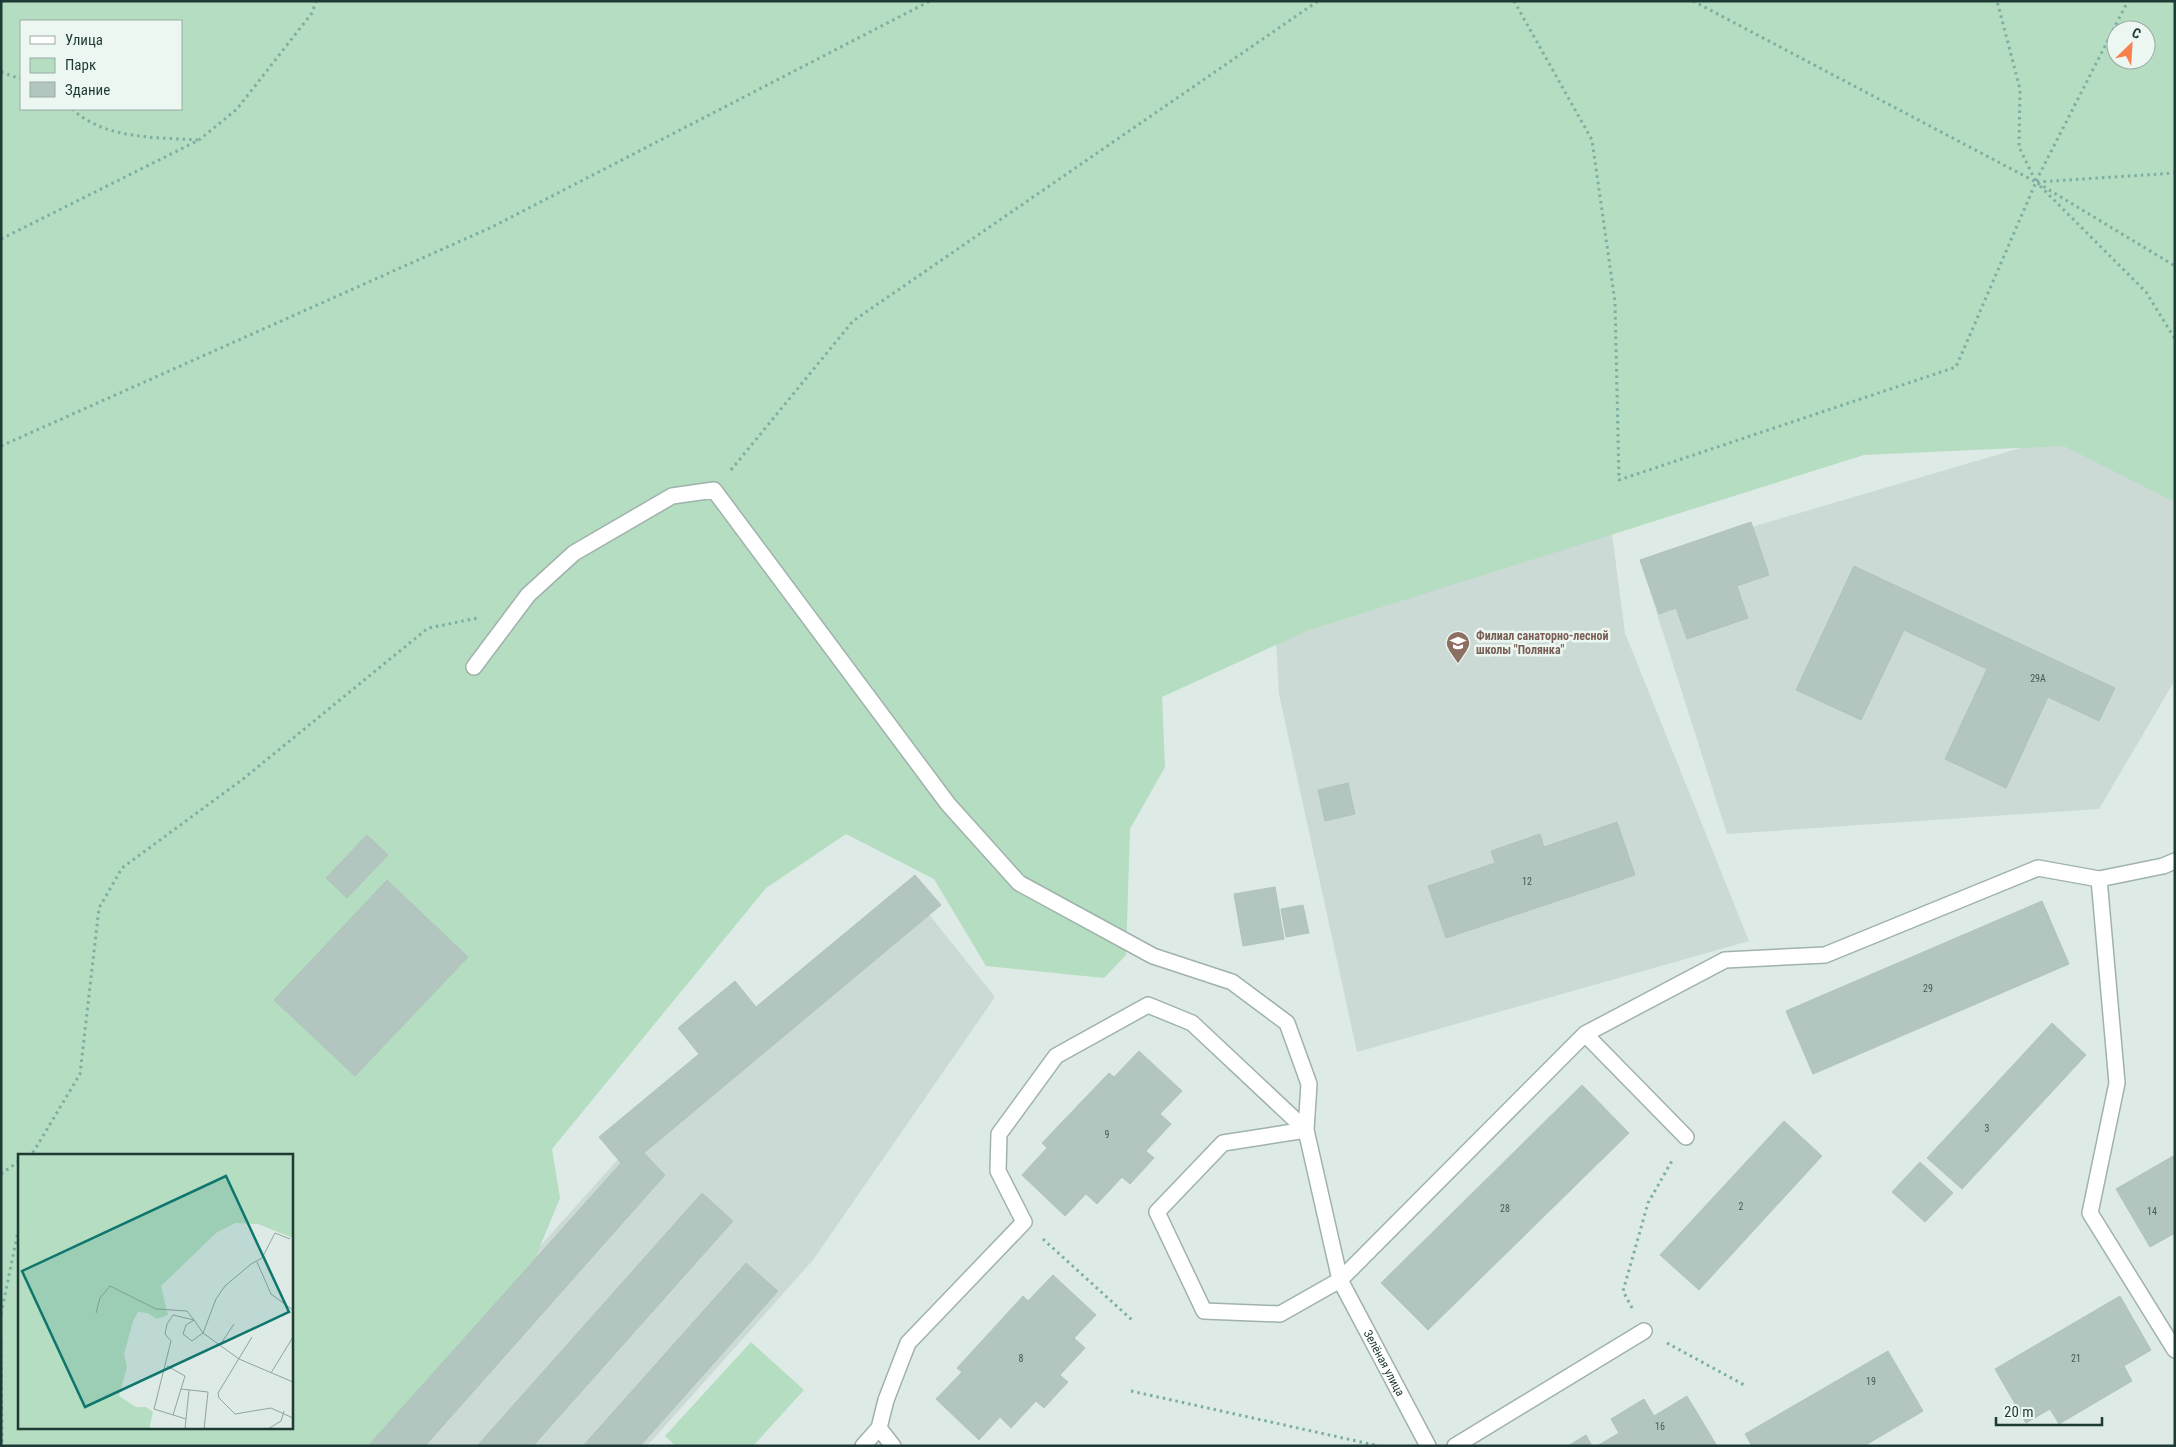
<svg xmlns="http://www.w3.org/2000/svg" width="2176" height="1447" font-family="'Roboto Condensed',sans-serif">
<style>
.built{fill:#cbdad4}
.green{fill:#b4ddc1;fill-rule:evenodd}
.building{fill:#b2c5be;stroke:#afc4bc}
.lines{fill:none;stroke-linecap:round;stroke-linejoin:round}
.service-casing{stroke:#a0b2ac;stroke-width:18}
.minor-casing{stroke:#a0b2ac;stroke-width:18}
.path{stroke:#7cafa2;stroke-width:3;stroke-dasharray:2.5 4;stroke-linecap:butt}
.service{stroke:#fff;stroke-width:15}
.minor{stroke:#fff;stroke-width:15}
.labels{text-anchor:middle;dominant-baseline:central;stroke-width:5;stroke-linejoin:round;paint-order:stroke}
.number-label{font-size:10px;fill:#435d56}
.education-label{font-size:12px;font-weight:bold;fill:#785e54;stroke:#edf7f2;text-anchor:start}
.street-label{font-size:12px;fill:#1e3a34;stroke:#edf7f2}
.inset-road{fill:none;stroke:#91a49e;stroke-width:1}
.view{fill:#0f766e;fill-opacity:0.15;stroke:#0f766e;stroke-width:2.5}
.inset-edge{fill:none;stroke:#1e3a34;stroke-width:2.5}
</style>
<rect width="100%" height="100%" fill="#ddeae5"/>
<!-- built -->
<path class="built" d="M 1253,217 L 1572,229 L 1625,633 L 1749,941 L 1357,1052 L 1279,694 Z
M 2071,433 L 2175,494 L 2175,680 L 2099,809 L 1727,834 L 1640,560 Z
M 920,903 L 995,997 L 813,1260 L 647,1446 L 361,1446 L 662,1110 Z"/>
<!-- green -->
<path class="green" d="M 1,1 L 2175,1 L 2175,502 L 2064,446 L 1864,455 L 1309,630 L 1162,697 L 1165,767 L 1130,829 L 1126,955 L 1104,978 L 986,966 L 934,879 L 846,834 L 766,888 L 552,1149 L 560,1198 L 531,1268 L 376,1446 L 1,1446 ZM 21,21 L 181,21 L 181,109 L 21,109 ZM 2116,30 L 2146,30 L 2146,60 L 2116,60 ZM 19,1156 L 291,1156 L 291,1428 L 19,1428 Z
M 751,1342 L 804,1390 L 753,1446 L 676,1446 L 665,1436 Z"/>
<!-- building -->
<path class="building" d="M 1751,522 L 1769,575 L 1737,586 L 1748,618 L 1687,639 L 1676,608 L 1659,614 L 1640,560 Z
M 1854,566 L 2115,688 L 2099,721 L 2048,697 L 2006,788 L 1945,759 L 1987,669 L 1904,630 L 1861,720 L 1796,690 Z
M 1348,783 L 1355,814 L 1325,821 L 1318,790 Z
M 1617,822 L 1635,875 L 1446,938 L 1428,886 L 1495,863 L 1491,851 L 1540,834 L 1544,847 Z
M 367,835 L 388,855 L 347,898 L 326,878 Z
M 915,875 L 941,905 L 644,1153 L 665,1175 L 425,1446 L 368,1446 L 621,1163 L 599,1137 L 699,1054 L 678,1028 L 735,981 L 756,1007 Z
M 387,880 L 468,957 L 355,1076 L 274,1000 Z
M 1275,887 L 1284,939 L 1243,946 L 1234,894 Z
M 2042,901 L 2069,964 L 1813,1074 L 1786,1011 Z
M 1303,905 L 1309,933 L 1286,937 L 1281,909 Z
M 2052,1023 L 2086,1055 L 1962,1189 L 1927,1158 Z
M 1139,1051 L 1182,1091 L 1160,1114 L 1171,1124 L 1146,1151 L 1154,1158 L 1130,1184 L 1122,1177 L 1097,1204 L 1086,1194 L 1065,1216 L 1022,1175 L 1047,1148 L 1042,1143 L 1109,1073 L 1114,1077 Z
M 1582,1085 L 1629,1133 L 1428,1330 L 1381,1283 Z
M 1784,1121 L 1822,1156 L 1699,1290 L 1660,1255 Z
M 2175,1155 L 2175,1233 L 2150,1247 L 2116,1189 Z
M 1920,1162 L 1953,1193 L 1925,1222 L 1892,1192 Z
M 702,1193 L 733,1221 L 533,1446 L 477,1446 Z
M 746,1263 L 778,1291 L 640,1446 L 583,1446 Z
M 1053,1275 L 1096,1315 L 1074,1338 L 1085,1348 L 1060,1375 L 1068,1382 L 1044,1408 L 1036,1401 L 1011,1428 L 1000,1417 L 979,1440 L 936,1399 L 962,1372 L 957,1368 L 1023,1296 L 1028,1301 Z
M 2120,1296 L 2151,1350 L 2124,1366 L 2132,1381 L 2059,1424 L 2050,1409 L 2026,1423 L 1995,1369 Z
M 1888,1351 L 1923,1411 L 1864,1446 L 1752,1446 L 1745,1434 Z
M 1687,1396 L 1717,1446 L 1597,1446 L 1619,1433 L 1611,1419 L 1644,1399 L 1654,1416 Z
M 1586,1435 L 1592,1446 L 1568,1446 Z"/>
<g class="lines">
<!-- service casing -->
<g class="service-casing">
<path id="service" d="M 474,667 L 528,595 L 574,553 L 672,496 L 714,490 L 948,804 L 1019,883 L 1153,956 L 1232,982 L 1287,1023 L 1309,1084 L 1306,1130 L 1223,1143 L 1157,1212 L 1204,1311 L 1280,1314 L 1340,1280 L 1585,1034 L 1725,960 L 1825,955 L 2038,868 L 2099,879 L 2163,866 L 2175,861
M 2099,879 L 2117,1083 L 2090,1213 L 2175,1350
M 1585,1034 L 1686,1137
M 879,1428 L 893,1446
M 863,1446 L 879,1428 L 886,1400 L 908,1343 L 1024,1222 L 998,1171 L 999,1134 L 1056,1056 L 1148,1005 L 1192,1023 L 1306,1130 L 1340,1280
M 1455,1446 L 1644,1331"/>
</g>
<!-- minor casing -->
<g class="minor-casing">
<g id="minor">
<path id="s1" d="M 1340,1280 L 1428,1446"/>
</g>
</g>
<!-- path -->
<path class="path" d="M 1514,1 L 1592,140 L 1615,302 L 1619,480 L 1956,367 L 2036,182 L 2019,147 L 2020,89 L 1997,1
M 1693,1 L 2036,182 L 2175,266
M 1,72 L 21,79
M 72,109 C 106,140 155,137 198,140
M 2036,181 L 2128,1
M 2037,182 L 2175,173
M 2040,186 L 2146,292 L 2175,339
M 1,239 L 199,140 L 237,109 L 312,13 L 316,1
M 1,446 L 492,227 L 930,1
M 731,470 L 853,321 L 1318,1
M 27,1156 L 34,1151 L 80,1074 L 99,908 L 122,868 L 243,779 L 428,628 L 478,618
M 1,1174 L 19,1161
M 1043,1239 L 1132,1320
M 1632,1308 L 1623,1291 L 1648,1203 L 1673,1159
M 1,1314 L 19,1227
M 1,1342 L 2,1446
M 1667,1343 L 1746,1386
M 1131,1391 L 1379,1446"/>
<!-- service -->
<use href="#service" class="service"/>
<!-- minor -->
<use href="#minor" class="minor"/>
</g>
<!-- icons -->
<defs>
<g id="school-pin" transform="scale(1.25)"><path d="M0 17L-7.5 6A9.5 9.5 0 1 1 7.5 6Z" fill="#8d6e63" stroke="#edf7f2"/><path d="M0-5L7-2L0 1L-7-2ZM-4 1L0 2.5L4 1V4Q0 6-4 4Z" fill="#fff"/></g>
</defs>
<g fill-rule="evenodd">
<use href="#school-pin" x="1458" y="643"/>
</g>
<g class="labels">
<!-- number labels -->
<g class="number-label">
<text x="2038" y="678">29А</text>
<text x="1527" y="881">12</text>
<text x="1928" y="988">29</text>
<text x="1987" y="1128">3</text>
<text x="1107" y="1134">9</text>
<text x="1741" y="1206">2</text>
<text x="1505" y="1208">28</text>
<text x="2152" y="1211">14</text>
<text x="1021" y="1358">8</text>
<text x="2076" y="1358">21</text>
<text x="1871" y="1381">19</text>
<text x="1660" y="1426">16</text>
</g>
<!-- education labels -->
<g class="education-label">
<text x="1476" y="636">Филиал санаторно-лесной<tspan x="1476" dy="14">школы "Полянка"</tspan></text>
</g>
<!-- street labels -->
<g class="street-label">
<text stroke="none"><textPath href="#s1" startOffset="94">Зелёная улица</textPath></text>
</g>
</g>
<!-- overview -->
<g transform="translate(18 1154)">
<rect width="275" height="275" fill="#ddeae5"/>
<path d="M 0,0 L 275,0 L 275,84 L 240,70 L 217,69 L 198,79 L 143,132 L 150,161 L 139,165 L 130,159 L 120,158 L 115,167 L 106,200 L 109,213 L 101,242 L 118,253 L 128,253 L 135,258 L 131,275 L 0,275 Z" fill="#b4ddc1"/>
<path class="inset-road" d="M 239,108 L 253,140 L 275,156M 78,159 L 82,144 L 92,132 L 138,155 L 169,157 L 176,166 L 168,171 L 165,180 L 174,187 L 185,179 L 198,145 L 207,132 L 233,110 L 244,104 L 257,79 L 272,85M 234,183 L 200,239 L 201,244 L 217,260 L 253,254 L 275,264M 202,191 L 216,170M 149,212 L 167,222 L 163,235 L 190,238 L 186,275M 253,219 L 275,183M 155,261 L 163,235M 168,265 L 171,236M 167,275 L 168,265 L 136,255 L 153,187 L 147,180 L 149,170 L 155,161 L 176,166 L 185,179 L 221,205 L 275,228M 250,275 L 263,267 L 266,257"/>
<path class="view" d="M 208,22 L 271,158 L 67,253 L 4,117 Z"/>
<rect width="275" height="275" class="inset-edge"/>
</g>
<!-- border -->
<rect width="2176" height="1447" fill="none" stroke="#1e3a34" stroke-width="5"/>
<!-- legend -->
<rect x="20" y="20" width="162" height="90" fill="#edf7f2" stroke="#9aaba6"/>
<rect x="30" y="36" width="25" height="8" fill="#ffffff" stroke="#9aaba6"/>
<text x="65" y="45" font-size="15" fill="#1e3a34">Улица</text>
<rect x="30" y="58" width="25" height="15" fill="#b4ddc1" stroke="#9aaba6"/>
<text x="65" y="70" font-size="15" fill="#1e3a34">Парк</text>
<rect x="30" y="82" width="25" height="15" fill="#b2c5be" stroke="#9aaba6"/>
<text x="65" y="95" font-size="15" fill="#1e3a34">Здание</text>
<!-- north arrow -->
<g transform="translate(2131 45) rotate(25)"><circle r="24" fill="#edf7f2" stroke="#9aaba6"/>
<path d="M0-4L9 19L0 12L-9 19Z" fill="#f8804d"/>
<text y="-8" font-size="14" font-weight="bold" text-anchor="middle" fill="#1e3a34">С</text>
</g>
<!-- scale -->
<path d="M1996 1417v8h106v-8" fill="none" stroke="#1e3a34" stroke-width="2.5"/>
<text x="2004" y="1417" font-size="15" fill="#1e3a34" stroke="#edf7f2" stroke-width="4" paint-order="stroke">20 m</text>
</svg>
